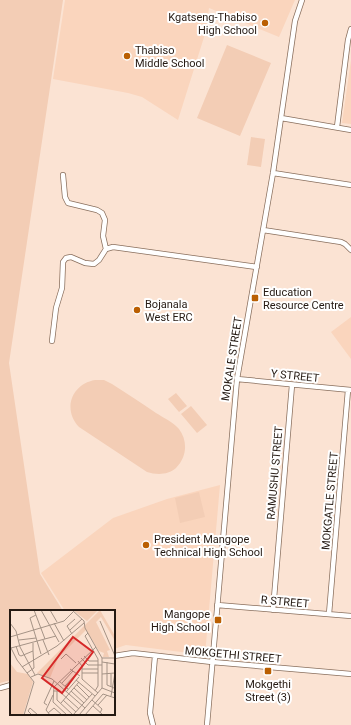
<svg xmlns="http://www.w3.org/2000/svg" width="351" height="725" font-family="Roboto,sans-serif">
<style>
.built{fill:#fad5bd}
.green{fill:#f3cdb5}
.lines{fill:none;stroke-linecap:round;stroke-linejoin:round}
.street-casing{stroke:#896f5d;stroke-width:6}
.street{stroke:#fff;stroke-width:4.5}
.poi-dot{fill:#ba5f02;stroke:#fff;stroke-width:1.5}
.labels{text-anchor:middle;dominant-baseline:central;stroke-width:4;stroke-linejoin:round;paint-order:stroke}
.poi-label{font-size:11px;fill:#251a13;stroke:#fff;text-anchor:start}
.street-label{font-size:11px;fill:#251a13;stroke:#fff}
.inset-road{fill:none;stroke:#a59386;stroke-width:1}
.view{fill:#d62828;fill-opacity:0.15;stroke:#d62828;stroke-width:2}
.inset-edge{fill:none;stroke:#251a13;stroke-width:2}
</style>
<rect width="100%" height="100%" fill="#fbe3d3"/>
<!-- built -->
<path class="built" d="M 65,0 L 295,0 L 279,37 L 209,8 L 205,34 L 178,120 L 142,97 L 128,93 L 53,79 Z
M 351,60 L 351,124 L 342,123 Z
M 351,317 L 351,359 L 331,332 Z
M 220,485 L 205,655 L 126,645 L 114,649 L 114,611 L 65,611 L 41,573 L 113,518 L 167,499 Z"/>
<!-- green -->
<path class="green" d="M 0,0 L 63,0 L 9,363 L 40,574 L 63,611 L 11,611 L 11,680 L 0,683 Z
M 227,45 L 271,63 L 240,136 L 197,118 Z
M 251,137 L 265,139 L 261,167 L 247,165 Z
M 95,380 L 104,380 L 112,384 C 127,394 142,403 156,413 C 164,418 173,422 179,429 C 188,441 187,457 176,468 C 168,475 157,475 147,472 L 79,427 C 62,409 72,384 95,380 Z
M 176,393 L 187,406 L 179,412 L 168,399 Z
M 191,406 L 207,425 L 197,433 L 181,414 Z
M 199,492 L 205,517 L 180,523 L 175,498 Z"/>
<g class="lines">
<!-- street casing -->
<g class="street-casing">
<path id="street" d="M 281,118 L 351,130
M 337,127 L 348,40 L 351,29
M 273,173 L 351,185
M 63,175 L 65,197 L 68,203 L 97,210 L 102,213 L 105,220 L 103,236 L 106,249
M 263,230 L 341,242 L 345,244 L 351,250
M 52,341 L 56,308 L 62,288 L 63,262 L 66,258 L 71,257 L 85,263 L 94,264 L 99,260 L 106,249 L 113,247 L 257,267
M 237,379 L 351,390
M 217,605 L 351,616
M 273,610 L 292,385
M 329,614 L 348,390
M 114,656 L 133,653 L 212,662 L 351,674
M 0,688 L 11,685
M 153,725 L 150,713 L 155,656
M 207,725 L 237,379 L 273,173 L 295,21 L 302,0"/>
</g>
<!-- street -->
<use href="#street" class="street"/>
</g>
<!-- markers -->
<g class="poi-dot">
<circle cx="265" cy="23" r="4"/>
<circle cx="127" cy="56" r="4"/>
<rect x="251" y="294" width="8" height="8" rx="2"/>
<circle cx="137" cy="310" r="4"/>
<circle cx="146" cy="545" r="4"/>
<rect x="214" y="616" width="8" height="8" rx="2"/>
<rect x="264" y="667" width="8" height="8" rx="2"/>
</g>
<g class="labels">
<!-- poi labels -->
<g class="poi-label">
<text x="257" y="17" text-anchor="end">Kgatseng-Thabiso<tspan x="257" dy="13">High School</tspan></text>
<text x="135" y="50">Thabiso<tspan x="135" dy="13">Middle School</tspan></text>
<text x="263" y="292">Education<tspan x="263" dy="13">Resource Centre</tspan></text>
<text x="145" y="304">Bojanala<tspan x="145" dy="13">West ERC</tspan></text>
<text x="154" y="539">President Mangope<tspan x="154" dy="13">Technical High School</tspan></text>
<text x="210" y="614" text-anchor="end">Mangope<tspan x="210" dy="13">High School</tspan></text>
<text x="268" y="684" text-anchor="middle">Mokgethi<tspan x="268" dy="13">Street (3)</tspan></text>
</g>
<!-- street labels -->
<g class="street-label">
<text transform="translate(232 359) rotate(-81)">MOKALE STREET</text>
<text transform="translate(295 376) rotate(6)">Y STREET</text>
<text transform="translate(275 473) rotate(-85)">RAMUSHU STREET</text>
<text transform="translate(330 501) rotate(-85)">MOKGATLE STREET</text>
<text transform="translate(285 602) rotate(5)">R STREET</text>
<text transform="translate(233 655) rotate(5)">MOKGETHI STREET</text>
</g>
</g>
<!-- overview -->
<g transform="translate(10 610)">
<rect width="105" height="105" fill="#fbe3d3"/>
<path d="M 63,0 L 88,0 L 77,11 ZM 90,0 L 105,26 L 105,31 L 91,7 L 86,12 L 100,40 L 97,41 L 99,47 L 93,47 L 94,43 L 89,41 L 76,20 L 48,48 L 40,68 L 27,63 ZM 0,53 L 7,62 L 18,64 L 23,72 L 13,105 L 0,105 Z" fill="#f3cdb5"/>
<path class="inset-road" d="M 24,0 L 35,29M 31,0 L 49,32M 40,0 L 47,12M 62,0 L 74,11 L 75,18 L 92,48 L 92,78 L 69,105M 26,5 L 20,8 L 31,44M 90,11 L 105,46M 0,13 L 6,21 L 10,37 L 25,65M 44,13 L 54,31M 60,20 L 72,9M 78,23 L 75,26 L 88,49 L 88,76 L 85,81M 62,24 L 57,16 L 65,9M 0,27 L 54,11 L 63,2M 9,30 L 26,28M 33,30 L 39,45M 0,36 L 7,50 L 24,72 L 14,105M 6,36 L 9,45 L 11,46 L 23,41 L 23,33M 1,38 L 46,26M 74,46 L 79,51 L 88,51M 71,48 L 78,55 L 92,55M 92,48 L 105,48M 51,49 L 56,44 L 66,53M 68,51 L 72,56 L 72,69 L 88,83M 92,52 L 105,54M 97,52 L 97,75 L 104,78M 12,57 L 47,36 L 74,13M 60,59 L 70,66M 72,59 L 88,59M 17,63 L 24,58 L 23,41M 72,63 L 88,63M 92,64 L 105,63M 21,67 L 28,64 L 42,69 L 75,98M 66,70 L 85,86M 49,71 L 58,79M 52,73 L 63,61M 67,75 L 79,87M 55,76 L 66,64M 101,77 L 101,64M 64,78 L 77,90M 92,78 L 105,83M 43,81 L 49,81 L 69,99M 47,81 L 47,90 L 63,105M 61,81 L 74,93M 56,82 L 69,67M 101,86 L 105,63M 53,90 L 66,102M 82,90 L 92,99 L 90,103M 51,93 L 69,72M 37,95 L 34,93 L 44,71M 88,95 L 97,85M 83,96 L 93,105M 38,103 L 44,98 L 52,105M 22,105 L 18,101 L 20,98 L 28,105M 40,105 L 36,100 L 43,85M 57,105 L 43,92 L 44,77 L 86,37M 63,105 L 82,84M 75,105 L 93,84 L 105,88"/>
<path class="view" d="M 63,27 L 83,42 L 52,83 L 32,68 Z"/>
<rect width="105" height="105" class="inset-edge"/>
</g>
</svg>
